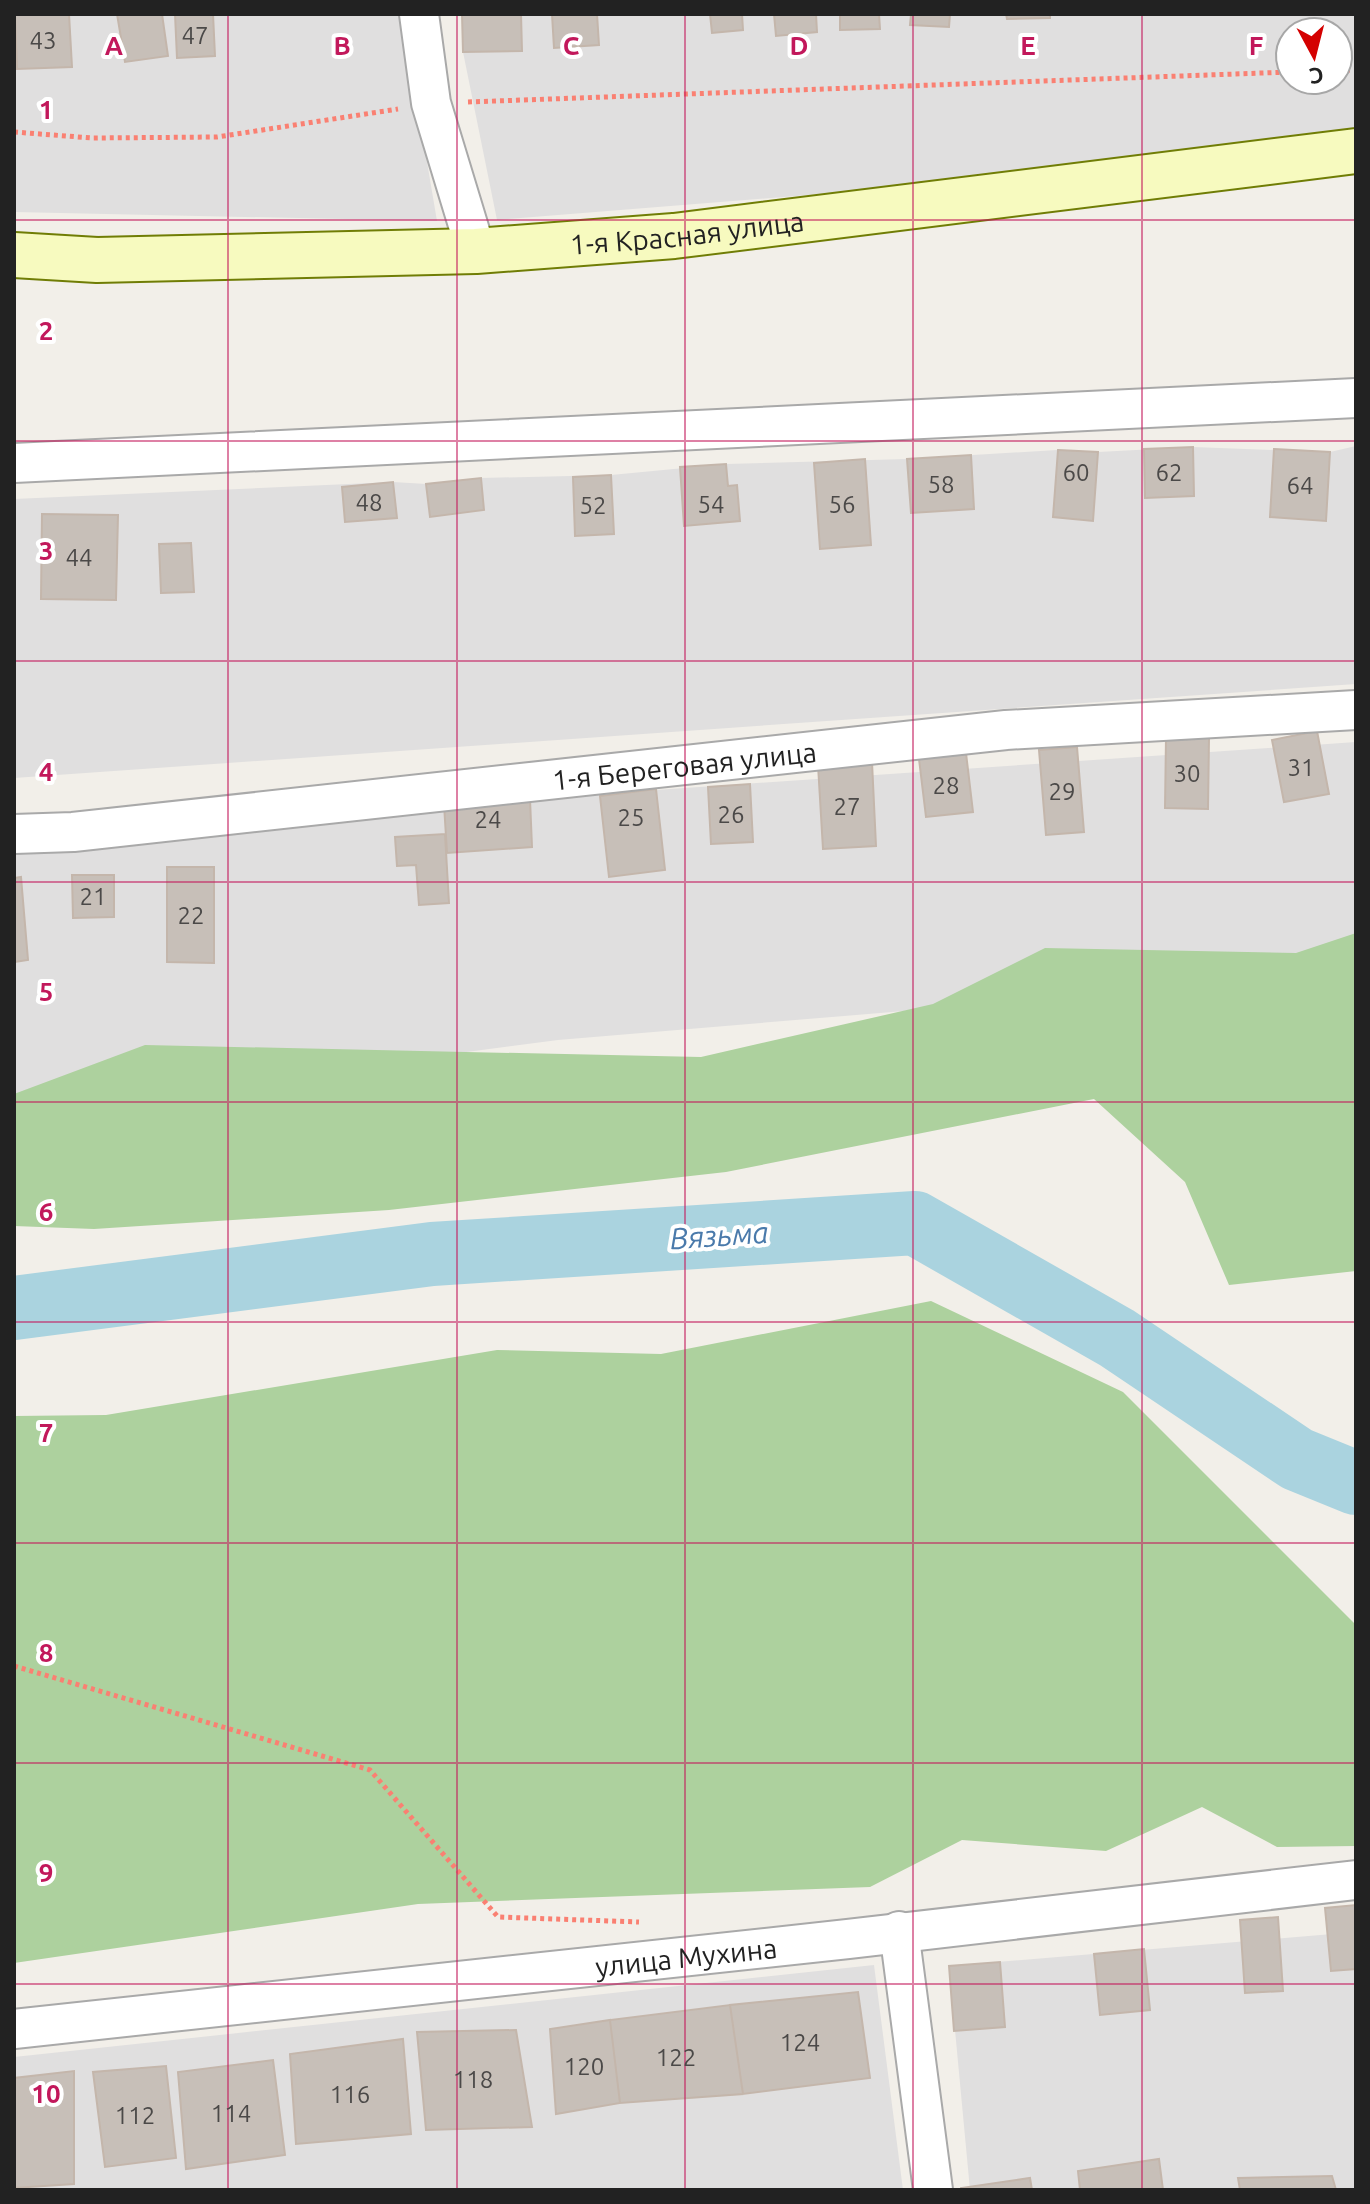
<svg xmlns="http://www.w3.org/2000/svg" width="1370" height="2204" font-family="Ubuntu,sans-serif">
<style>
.residential{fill:#e0dfdf;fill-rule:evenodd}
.forest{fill:#add19e}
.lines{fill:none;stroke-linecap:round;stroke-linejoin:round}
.river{stroke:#aad3df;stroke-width:64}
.building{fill:#c7bfb8;stroke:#c4b6ab;stroke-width:2}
.minor-casing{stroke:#a9a9a9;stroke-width:42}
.secondary-casing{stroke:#707d05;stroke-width:48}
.path{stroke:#fa8072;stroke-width:5;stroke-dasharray:4 4;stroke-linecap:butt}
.minor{stroke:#fff;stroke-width:38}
.secondary{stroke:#f7fabf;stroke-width:44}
.grid{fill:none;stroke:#c2185b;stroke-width:2;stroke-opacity:0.55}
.labels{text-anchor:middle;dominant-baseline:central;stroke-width:8;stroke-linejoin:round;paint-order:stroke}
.number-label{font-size:24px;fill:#4b4948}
.street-label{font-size:28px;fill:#222;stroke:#fff}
.water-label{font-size:30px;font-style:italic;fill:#4a7aab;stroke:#fff}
.grid-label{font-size:26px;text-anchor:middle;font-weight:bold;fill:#c2185b;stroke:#fff;stroke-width:8;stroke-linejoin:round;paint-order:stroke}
</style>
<rect width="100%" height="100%" fill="#f2efe9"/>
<!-- residential -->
<path class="residential" d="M 14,14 L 402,14 L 437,221 L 14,212 Z
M 462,14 L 1356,14 L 1356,151 L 497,220 L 463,52 ZM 1290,32 L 1338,32 L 1338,80 L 1290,80 Z
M 1356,446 L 1356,684 L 14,778 L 14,499 L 393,482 L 426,484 L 481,478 L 611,475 L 726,464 L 907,459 L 1057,450 L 1098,452 L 1193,447 L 1330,452 Z
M 1356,742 L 1356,973 L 558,1040 L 14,1112 L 14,834 Z
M 1356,1932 L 1356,2190 L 970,2190 L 949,1966 Z
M 874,1965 L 903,2190 L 14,2190 L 14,2057 Z"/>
<!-- forest -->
<path class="forest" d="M 1356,933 L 1356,1271 L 1229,1285 L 1185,1182 L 1094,1099 L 726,1172 L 389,1210 L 94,1229 L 14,1226 L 14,1094 L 145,1045 L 701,1057 L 933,1004 L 1045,948 L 1296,953 Z
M 931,1301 L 1123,1392 L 1356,1625 L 1356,1846 L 1277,1847 L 1202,1807 L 1106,1851 L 962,1840 L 870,1887 L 418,1904 L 14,1963 L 14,1416 L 106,1415 L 497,1350 L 661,1354 Z"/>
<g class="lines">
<!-- river -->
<path class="river" d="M 14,1308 L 432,1254 L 915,1223 L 1117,1338 L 1297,1459 L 1356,1483"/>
</g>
<!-- building -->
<path class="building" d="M 15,14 L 69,14 L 72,67 L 17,69 Z
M 117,14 L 162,14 L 168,56 L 125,62 Z
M 175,14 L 213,14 L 215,56 L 177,58 Z
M 462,14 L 521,14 L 522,51 L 463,52 Z
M 552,14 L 597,14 L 599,45 L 554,48 Z
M 710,14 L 742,14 L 743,30 L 712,33 Z
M 774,14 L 816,14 L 817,32 L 776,36 Z
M 840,14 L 879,14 L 880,29 L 840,30 Z
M 911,14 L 950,14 L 949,27 L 910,25 Z
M 1006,14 L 1050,14 L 1050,18 L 1007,19 Z
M 1193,447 L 1194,496 L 1145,498 L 1144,449 Z
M 1274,449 L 1330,452 L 1326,521 L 1270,517 Z
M 1058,450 L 1098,452 L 1093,521 L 1053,517 Z
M 971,455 L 974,509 L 911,513 L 907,459 Z
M 865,459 L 871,545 L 820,549 L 814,463 Z
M 726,464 L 728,486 L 737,485 L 740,521 L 684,526 L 680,467 Z
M 611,475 L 614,534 L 575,536 L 573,477 Z
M 481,478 L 484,510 L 430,517 L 426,484 Z
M 393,482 L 397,518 L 345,522 L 342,487 Z
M 42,514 L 118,515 L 116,600 L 41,599 Z
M 191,543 L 194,592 L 161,593 L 159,544 Z
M 1317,731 L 1329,794 L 1284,802 L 1272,740 Z
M 1166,738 L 1209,738 L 1208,809 L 1165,808 Z
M 1077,747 L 1084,832 L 1046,835 L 1039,750 Z
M 966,753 L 973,812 L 926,817 L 919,759 Z
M 872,762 L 876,846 L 823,849 L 818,765 Z
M 750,784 L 753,842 L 711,844 L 708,787 Z
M 656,789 L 665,870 L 609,877 L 600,796 Z
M 530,799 L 532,847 L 447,853 L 444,804 Z
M 445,834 L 449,903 L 419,905 L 416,865 L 397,866 L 395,837 Z
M 167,867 L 214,867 L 214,963 L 167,962 Z
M 72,875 L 114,875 L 114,917 L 73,918 Z
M 21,877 L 28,960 L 14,962 L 14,878 Z
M 1356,1905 L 1356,1969 L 1331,1971 L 1325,1908 Z
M 1278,1917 L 1283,1991 L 1245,1993 L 1240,1920 Z
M 1144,1949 L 1150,2010 L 1100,2015 L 1094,1954 Z
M 1000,1962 L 1005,2027 L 954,2031 L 949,1966 Z
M 858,1992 L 870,2078 L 743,2094 L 730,2005 Z
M 730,2005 L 743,2094 L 620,2103 L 610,2020 Z
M 610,2020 L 620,2103 L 556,2114 L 550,2029 Z
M 516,2030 L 532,2127 L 426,2130 L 417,2032 Z
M 403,2039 L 411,2134 L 296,2144 L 290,2054 Z
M 273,2060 L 285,2155 L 186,2169 L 178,2072 Z
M 166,2066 L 176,2158 L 105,2167 L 93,2072 Z
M 74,2071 L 74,2184 L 14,2188 L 14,2078 Z
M 1159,2159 L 1163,2190 L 1080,2190 L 1078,2171 Z
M 1332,2176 L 1336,2190 L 1240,2190 L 1238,2178 Z
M 1030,2178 L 1032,2190 L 961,2190 L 961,2188 Z"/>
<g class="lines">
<!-- minor casing -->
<g class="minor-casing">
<g id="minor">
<path d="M 419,14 L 431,103 L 476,251"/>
<path d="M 14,463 L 1356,398"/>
<path id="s1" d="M 14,834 L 73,832 L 1006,730 L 1356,710"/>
<path d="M 899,1931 L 933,2190"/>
<path id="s2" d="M 14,2029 L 848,1939 L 1356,1880"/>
</g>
</g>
<!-- secondary casing -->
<g class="secondary-casing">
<g id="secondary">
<path id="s3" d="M 14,255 L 97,260 L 476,251 L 674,236 L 1356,151"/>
</g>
</g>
<!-- path -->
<path class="path" d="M 1338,70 L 1356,70
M 468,102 L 1290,72
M 14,132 L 92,138 L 217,137 L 398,109
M 14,1666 L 370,1770 L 498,1917 L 639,1922"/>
<!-- minor -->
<use href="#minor" class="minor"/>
<!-- secondary -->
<use href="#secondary" class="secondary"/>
</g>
<!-- grid -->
<path class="grid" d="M 228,14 L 228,2190M 457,14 L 457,2190M 685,14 L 685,2190M 913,14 L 913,2190M 1142,14 L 1142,2190M 14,220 L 1356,220M 14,441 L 1356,441M 14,661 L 1356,661M 14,882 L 1356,882M 14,1102 L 1356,1102M 14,1322 L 1356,1322M 14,1543 L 1356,1543M 14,1763 L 1356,1763M 14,1984 L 1356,1984"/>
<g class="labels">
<!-- number labels -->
<g class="number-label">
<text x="195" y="35">47</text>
<text x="43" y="40">43</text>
<text x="1076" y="472">60</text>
<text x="1169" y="472">62</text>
<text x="941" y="484">58</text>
<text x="1300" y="485">64</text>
<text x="369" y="502">48</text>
<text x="711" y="504">54</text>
<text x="842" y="504">56</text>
<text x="593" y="505">52</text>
<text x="79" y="557">44</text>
<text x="1301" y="767">31</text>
<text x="1187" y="773">30</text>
<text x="946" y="785">28</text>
<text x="1062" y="791">29</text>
<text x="847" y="806">27</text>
<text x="731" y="814">26</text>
<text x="631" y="817">25</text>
<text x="488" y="819">24</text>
<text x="93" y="896">21</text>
<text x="191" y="915">22</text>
<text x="800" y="2042">124</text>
<text x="676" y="2057">122</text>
<text x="584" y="2066">120</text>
<text x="473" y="2079">118</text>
<text x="350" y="2094">116</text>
<text x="231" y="2113">114</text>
<text x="135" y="2115">112</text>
</g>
<!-- street labels -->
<g class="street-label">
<text stroke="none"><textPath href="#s3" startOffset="674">1-я Красная улица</textPath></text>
<text stroke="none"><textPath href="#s1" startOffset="674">1-я Береговая улица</textPath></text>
<text stroke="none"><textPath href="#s2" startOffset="676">улица Мухина</textPath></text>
</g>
<!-- water labels -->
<g class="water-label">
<text transform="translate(719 1235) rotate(-4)">Вязьма</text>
</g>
</g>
<g class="grid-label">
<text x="114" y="55">A</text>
<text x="342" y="55">B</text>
<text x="571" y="55">C</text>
<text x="799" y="55">D</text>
<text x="1028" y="55">E</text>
<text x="1256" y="55">F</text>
<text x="46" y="119">1</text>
<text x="46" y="340">2</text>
<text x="46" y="560">3</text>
<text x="46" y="781">4</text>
<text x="46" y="1001">5</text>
<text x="46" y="1221">6</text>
<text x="46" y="1442">7</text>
<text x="46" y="1662">8</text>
<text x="46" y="1882">9</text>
<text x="46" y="2103">10</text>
</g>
<!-- border -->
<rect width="1370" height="2204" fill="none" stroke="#222222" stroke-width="32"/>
<!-- north arrow -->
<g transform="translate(1314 56) rotate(173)"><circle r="38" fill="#ffffff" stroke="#a7a7a7" stroke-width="2"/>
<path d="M0-6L14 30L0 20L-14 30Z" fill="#d40000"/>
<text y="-12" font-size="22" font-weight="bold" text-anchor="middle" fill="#222222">С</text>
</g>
</svg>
